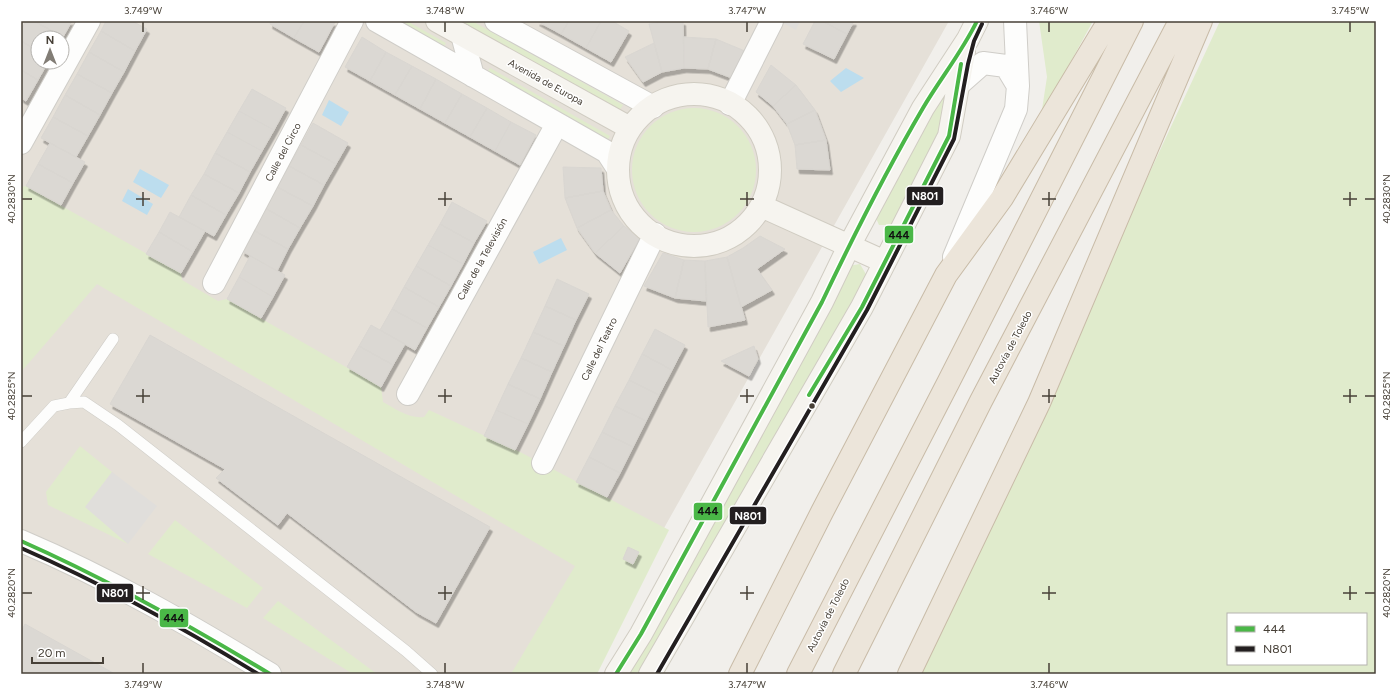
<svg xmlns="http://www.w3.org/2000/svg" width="1397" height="695" font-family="Figtree,sans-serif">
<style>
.residential{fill:#e5e0d8;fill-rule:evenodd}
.green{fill:#e0ebcc;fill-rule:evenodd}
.parking{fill:#e0dedb}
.water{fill:#bcddee}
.building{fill:#dbd8d3;stroke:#d9d6d1;filter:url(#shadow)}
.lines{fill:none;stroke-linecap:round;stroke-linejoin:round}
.lane-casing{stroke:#cfcdc8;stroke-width:12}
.street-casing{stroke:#cfcdc8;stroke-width:24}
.secondary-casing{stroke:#d0ccc2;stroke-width:24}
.highway-casing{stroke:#c8bba7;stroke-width:24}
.lane{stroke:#fdfdfc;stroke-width:11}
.street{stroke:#fdfdfc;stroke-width:22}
.secondary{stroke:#f6f4ef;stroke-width:22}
.highway{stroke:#ece5da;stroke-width:22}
.bus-1-casing{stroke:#fff;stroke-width:7}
.bus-2-casing{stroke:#fff;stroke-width:7}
.bus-1{stroke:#4ab747;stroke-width:4}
.bus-2{stroke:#231f20;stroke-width:4}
.ticks{fill:none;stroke:#474037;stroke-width:1.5}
.bus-dot{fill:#474037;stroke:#fff;stroke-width:1.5}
.labels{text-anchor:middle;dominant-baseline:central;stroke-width:3;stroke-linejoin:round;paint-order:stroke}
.street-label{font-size:10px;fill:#474037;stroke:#fff}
.line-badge{stroke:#fff;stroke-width:1.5}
.badge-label{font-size:11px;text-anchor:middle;font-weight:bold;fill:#fff}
.pale-badge-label{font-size:11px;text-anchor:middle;font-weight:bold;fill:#111}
.neatline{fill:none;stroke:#474037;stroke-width:1.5}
.ticks-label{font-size:10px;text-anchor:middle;fill:#474037}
</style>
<defs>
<filter id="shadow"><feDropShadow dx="2.5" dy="4.5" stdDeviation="0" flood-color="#0004"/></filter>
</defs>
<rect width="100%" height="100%" fill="#f1efeb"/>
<!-- residential -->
<path class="residential" d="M 21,21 L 949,21 L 582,674 L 21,674 ZM 38,38 L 62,38 L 62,62 L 38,62 Z"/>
<!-- green -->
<path class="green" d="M 394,21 L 407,21 L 446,43 L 443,48 Z
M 459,21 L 472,21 L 623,105 L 619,111 Z
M 1039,21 L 1093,21 L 1041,116 L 1047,77 Z
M 1220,21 L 1376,21 L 1376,674 L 917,674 ZM 1228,614 L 1366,614 L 1366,664 L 1228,664 Z
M 490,68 L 610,136 L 607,141 L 486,74 Z
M 948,79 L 940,134 L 894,225 L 879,225 L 875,216 Z
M632 170a62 62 0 1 1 124 0a62 62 0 1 1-124 0Z
M 26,186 L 181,273 L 182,280 L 218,301 L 227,299 L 381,387 L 383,402 C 396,409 409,419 424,417 L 429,410 L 520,452 L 669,530 L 597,674 L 511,674 L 575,566 L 97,284 L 21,372 L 21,187 Z
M 860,264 L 867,276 L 639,672 L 624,674 L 848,266 Z
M 80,446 L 112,472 L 86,507 L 128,544 L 48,505 L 46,492 Z
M 175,520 L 263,588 L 247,608 L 148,554 Z
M 278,601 L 377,674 L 353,674 L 263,618 Z"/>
<!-- parking -->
<path class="parking" d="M 781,21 L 800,21 L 796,30 L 781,22 Z
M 112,472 L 157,506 L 128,544 L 85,507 Z"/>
<!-- water -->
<path class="water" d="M 846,68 L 864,78 L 841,92 L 830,81 Z
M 329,100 L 349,112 L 341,126 L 322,115 Z
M 140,169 L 169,185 L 161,198 L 133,182 Z
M 128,189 L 153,204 L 147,215 L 122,201 Z
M 561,238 L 567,250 L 539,264 L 533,252 Z"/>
<!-- building -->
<path class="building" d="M 26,21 L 34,21 L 63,37 L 38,38 L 38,51 L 21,41 L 21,30 Z
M 34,21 L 72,21 L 63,37 Z
M 106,21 L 132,21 L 147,29 L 135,51 L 101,31 Z
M 271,21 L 304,21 L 294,38 L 270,24 Z
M 304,21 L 335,22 L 319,52 L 294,38 Z
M 537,21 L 569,21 L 561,34 Z
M 569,21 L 601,21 L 586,48 L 561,34 Z
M 601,21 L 612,21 L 629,31 L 611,62 L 586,48 Z
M 667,21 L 683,21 L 684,68 L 662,72 L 649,24 Z
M 815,21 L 822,21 L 847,34 L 834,59 L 803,44 Z
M 822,21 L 854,21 L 847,34 Z
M 101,31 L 135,51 L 124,72 L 89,52 Z
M 362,37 L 386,52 L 370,81 L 345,67 Z
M 684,37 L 716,39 L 708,69 L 684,68 Z
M 716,39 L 745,51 L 732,78 L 708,69 Z
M 21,41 L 38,51 L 38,62 L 48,62 L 38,80 L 21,70 Z
M 654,43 L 662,72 L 643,82 L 625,57 Z
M 89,52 L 124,72 L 112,93 L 77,74 Z
M 386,52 L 412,66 L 395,95 L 370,81 Z
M 771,65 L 796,85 L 773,106 L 756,92 Z
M 412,66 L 436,79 L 420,109 L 395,95 Z
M 21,70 L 38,80 L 26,101 L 21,98 Z
M 77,74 L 112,93 L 100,115 L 65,95 Z
M 436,79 L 462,94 L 445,123 L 420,109 Z
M 796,85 L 815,110 L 787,124 L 773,106 Z
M 252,89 L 286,108 L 274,130 L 239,111 Z
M 462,94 L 487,108 L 470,137 L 445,123 Z
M 65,95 L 100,115 L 88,136 L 53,117 Z
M 487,108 L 511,122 L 495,151 L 470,137 Z
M 815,110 L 826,140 L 795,145 L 787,124 Z
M 239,111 L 274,130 L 262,151 L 227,132 Z
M 53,117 L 88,136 L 76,157 L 41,138 Z
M 511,122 L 536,135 L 520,165 L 495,151 Z
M 313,123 L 348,143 L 336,164 L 301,145 Z
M 227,132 L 262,151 L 250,172 L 215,153 Z
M 826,140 L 830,170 L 797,169 L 795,145 Z
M 50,143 L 85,162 L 73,183 L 38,164 Z
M 301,145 L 336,164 L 324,185 L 289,166 Z
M 215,153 L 250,172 L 239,193 L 204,174 Z
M 38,164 L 73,183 L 61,205 L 26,186 Z
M 289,166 L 324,185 L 313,206 L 277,187 Z
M 563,167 L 601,168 L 603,191 L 565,198 Z
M 204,174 L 239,193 L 226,215 L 191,195 Z
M 277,187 L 313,206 L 300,228 L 265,208 Z
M 603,191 L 611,210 L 577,228 L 565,198 Z
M 191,195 L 226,215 L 214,236 L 179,217 Z
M 452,202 L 487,221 L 474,243 L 440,224 Z
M 265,208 L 300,228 L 288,249 L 253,230 Z
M 611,210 L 624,226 L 595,253 L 577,228 Z
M 170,212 L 205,231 L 193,252 L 159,232 Z
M 440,224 L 474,243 L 463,264 L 428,245 Z
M 624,226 L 640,238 L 620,273 L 595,253 Z
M 253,230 L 288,249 L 277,271 L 242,251 Z
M 159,232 L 193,252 L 181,273 L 146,254 Z
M 760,236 L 785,249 L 757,269 L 772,290 L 741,307 L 727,257 L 743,248 Z
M 428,245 L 463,264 L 451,286 L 416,266 Z
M 663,253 L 684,260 L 675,298 L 644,286 Z
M 250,256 L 285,275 L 273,297 L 239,277 Z
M 727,257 L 745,320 L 708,327 L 705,261 Z
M 684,260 L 705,261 L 706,301 L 675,298 Z
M 416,266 L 451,286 L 439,307 L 404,287 Z
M 239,277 L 273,297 L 261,318 L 227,299 Z
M 557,279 L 589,294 L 576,320 L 545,306 Z
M 404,287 L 439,307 L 427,328 L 392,309 Z
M 545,306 L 576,320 L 564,346 L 533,332 Z
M 392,309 L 427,328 L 415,350 L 380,330 Z
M 371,325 L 405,344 L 393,365 L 359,346 Z
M 655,329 L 685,345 L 672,370 L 642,354 Z
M 533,332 L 564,346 L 552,372 L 521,358 Z
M 150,335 L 490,527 L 436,623 L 416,612 L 287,513 L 278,525 L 216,478 L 225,469 L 110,404 Z
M 359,346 L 393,365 L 381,387 L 347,367 Z
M 754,346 L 758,359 L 749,376 L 721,361 Z
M 642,354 L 672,370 L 659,395 L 629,380 Z
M 521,358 L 552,372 L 540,399 L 508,384 Z
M 629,380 L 659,395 L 646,421 L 615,406 Z
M 508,384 L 540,399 L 528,424 L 496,410 Z
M 615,406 L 646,421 L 633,447 L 602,432 Z
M 496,410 L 528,424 L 515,450 L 484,436 Z
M 602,432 L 633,447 L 620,473 L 589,457 Z
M 589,457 L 620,473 L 607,497 L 576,482 Z
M 628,547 L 639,552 L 633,564 L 623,559 Z
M 25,624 L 115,674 L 21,674 L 21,632 Z"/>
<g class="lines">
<!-- lane casing -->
<g class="lane-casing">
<path id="lane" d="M 69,403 L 84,402 L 118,425 L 406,651 L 432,674
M 21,442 L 54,406 L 69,403 L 113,339"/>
</g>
<!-- street casing -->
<g class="street-casing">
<path id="street" d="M 377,21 L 607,152 L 618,169
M 496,21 L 653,107
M 462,35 L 473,76
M 958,85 L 983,63 L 1006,66 L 1018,86
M 730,104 L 772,21
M 21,143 L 89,21
M 954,257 L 1016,109 L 1018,86 L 1015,21
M 214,283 L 352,21
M 408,394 L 557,124
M 543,463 L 655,234
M 21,541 C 108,578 190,625 270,674"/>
</g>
<!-- secondary casing -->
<g class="secondary-casing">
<path id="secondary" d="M 437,21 L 630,128
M618 170a76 76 0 1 1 152 0a76 76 0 1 1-152 0Z
M 761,206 L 885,262
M 616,674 L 641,634 L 822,302 L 849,246 L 923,108 L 968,39 L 977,21
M 650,674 L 862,307 L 949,136 L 964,52"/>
</g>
<!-- highway casing -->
<g class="highway-casing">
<path id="highway" d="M 740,674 L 822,512 L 946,275 L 1002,198 L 1109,21
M 798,674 L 948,383 L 1132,21
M 844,674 L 981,401 L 1180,21
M 909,674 L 1039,403 L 1201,21"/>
</g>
<!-- lane -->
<use href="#lane" class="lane"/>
<!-- street -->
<use href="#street" class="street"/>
<!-- secondary -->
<use href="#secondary" class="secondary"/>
<!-- highway -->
<use href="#highway" class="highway"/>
<!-- bus-1 casing -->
<g class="bus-1-casing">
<path id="bus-1" d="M 809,395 L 862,307 L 949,136 L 961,64
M 21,541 C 107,579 189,625 270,674
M 616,674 L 641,634 L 822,302 C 853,237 886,171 923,108 C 940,79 962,52 977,21"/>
</g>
<!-- bus-2 casing -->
<g class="bus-2-casing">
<path id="bus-2" d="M 21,548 C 103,584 182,627 258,674
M 657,674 L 867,310 L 954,139 L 968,64 L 974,41 L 982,24"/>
</g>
<!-- bus-1 -->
<use href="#bus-1" class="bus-1"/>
<!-- bus-2 -->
<use href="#bus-2" class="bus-2"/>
</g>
<!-- ticks -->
<path class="ticks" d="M 143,22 L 143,32M 445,22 L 445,32M 747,22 L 747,32M 1049,22 L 1049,32M 1350,22 L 1350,32M 143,192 L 143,206M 445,192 L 445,206M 747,192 L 747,206M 1049,192 L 1049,206M 1350,192 L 1350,206M 22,199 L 32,199M 136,199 L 150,199M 438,199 L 452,199M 740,199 L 754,199M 1042,199 L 1056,199M 1343,199 L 1357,199M 1365,199 L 1375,199M 143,389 L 143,403M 445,389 L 445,403M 747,389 L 747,403M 1049,389 L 1049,403M 1350,389 L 1350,403M 22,396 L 32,396M 136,396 L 150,396M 438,396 L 452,396M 740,396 L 754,396M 1042,396 L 1056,396M 1343,396 L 1357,396M 1365,396 L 1375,396M 143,586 L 143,600M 445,586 L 445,600M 747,586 L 747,600M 1049,586 L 1049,600M 1350,586 L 1350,600M 22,593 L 32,593M 136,593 L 150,593M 438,593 L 452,593M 740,593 L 754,593M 1042,593 L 1056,593M 1343,593 L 1357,593M 1365,593 L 1375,593M 143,663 L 143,673M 445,663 L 445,673M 747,663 L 747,673M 1049,663 L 1049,673"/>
<!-- markers -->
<circle class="bus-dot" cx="812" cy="406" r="3.5"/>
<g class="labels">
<!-- street labels -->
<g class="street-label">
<text transform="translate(546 82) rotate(29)">Avenida de Europa</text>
<text transform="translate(283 152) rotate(-62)">Calle del Circo</text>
<text transform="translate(482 259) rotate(-61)">Calle de la Televisión</text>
<text transform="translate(1010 347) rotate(-62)">Autovía de Toledo</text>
<text transform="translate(599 349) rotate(-64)">Calle del Teatro</text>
<text transform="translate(828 615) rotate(-63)">Autovía de Toledo</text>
</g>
</g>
<g class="line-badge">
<rect x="906" y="186" width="38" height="20" rx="4" fill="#231f20"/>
<rect x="884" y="225" width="30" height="19" rx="4" fill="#4ab747"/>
<rect x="693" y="502" width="30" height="19" rx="4" fill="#4ab747"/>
<rect x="729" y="506" width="38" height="19" rx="4" fill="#231f20"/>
<rect x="96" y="583" width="38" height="20" rx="4" fill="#231f20"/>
<rect x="159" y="608" width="30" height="20" rx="4" fill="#4ab747"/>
</g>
<g class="badge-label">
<text x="925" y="200">N801</text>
<text x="748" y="520">N801</text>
<text x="115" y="597">N801</text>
</g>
<g class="pale-badge-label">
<text x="899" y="239">444</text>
<text x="708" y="515">444</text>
<text x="174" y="622">444</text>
</g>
<!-- border -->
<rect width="1397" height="695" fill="none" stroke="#ffffff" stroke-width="44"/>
<!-- legend -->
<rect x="1227" y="613" width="140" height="52" fill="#ffffff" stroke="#b5b3af"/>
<rect x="1235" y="626" width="20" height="6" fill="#4ab747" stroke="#b5b3af"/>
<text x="1263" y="633" font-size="12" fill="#474037">444</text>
<rect x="1235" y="646" width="20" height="6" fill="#231f20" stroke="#b5b3af"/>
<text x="1263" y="653" font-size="12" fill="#474037">N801</text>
<!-- north arrow -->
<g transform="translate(50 50)"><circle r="19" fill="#ffffff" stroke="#b5b3af"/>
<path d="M0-3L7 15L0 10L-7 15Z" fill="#827d76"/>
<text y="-6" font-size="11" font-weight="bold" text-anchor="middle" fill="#474037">N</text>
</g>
<!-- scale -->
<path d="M32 657v6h71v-6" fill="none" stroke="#474037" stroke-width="2"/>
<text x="38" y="657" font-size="12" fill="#474037" stroke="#ffffff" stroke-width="3" paint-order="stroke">20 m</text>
<rect x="22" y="22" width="1353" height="651" class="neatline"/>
<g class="ticks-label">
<text x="143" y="14">3.749°W</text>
<text x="445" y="14">3.748°W</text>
<text x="747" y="14">3.747°W</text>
<text x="1049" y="14">3.746°W</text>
<text x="1350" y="14">3.745°W</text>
<text transform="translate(11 199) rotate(-90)" y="4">40.2830°N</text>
<text transform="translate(1386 199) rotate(-90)" y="4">40.2830°N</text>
<text transform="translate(11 396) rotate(-90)" y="4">40.2825°N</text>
<text transform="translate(1386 396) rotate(-90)" y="4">40.2825°N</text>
<text transform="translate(11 593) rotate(-90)" y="4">40.2820°N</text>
<text transform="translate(1386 593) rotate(-90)" y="4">40.2820°N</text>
<text x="143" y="688">3.749°W</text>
<text x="445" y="688">3.748°W</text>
<text x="747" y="688">3.747°W</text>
<text x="1049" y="688">3.746°W</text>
</g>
</svg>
